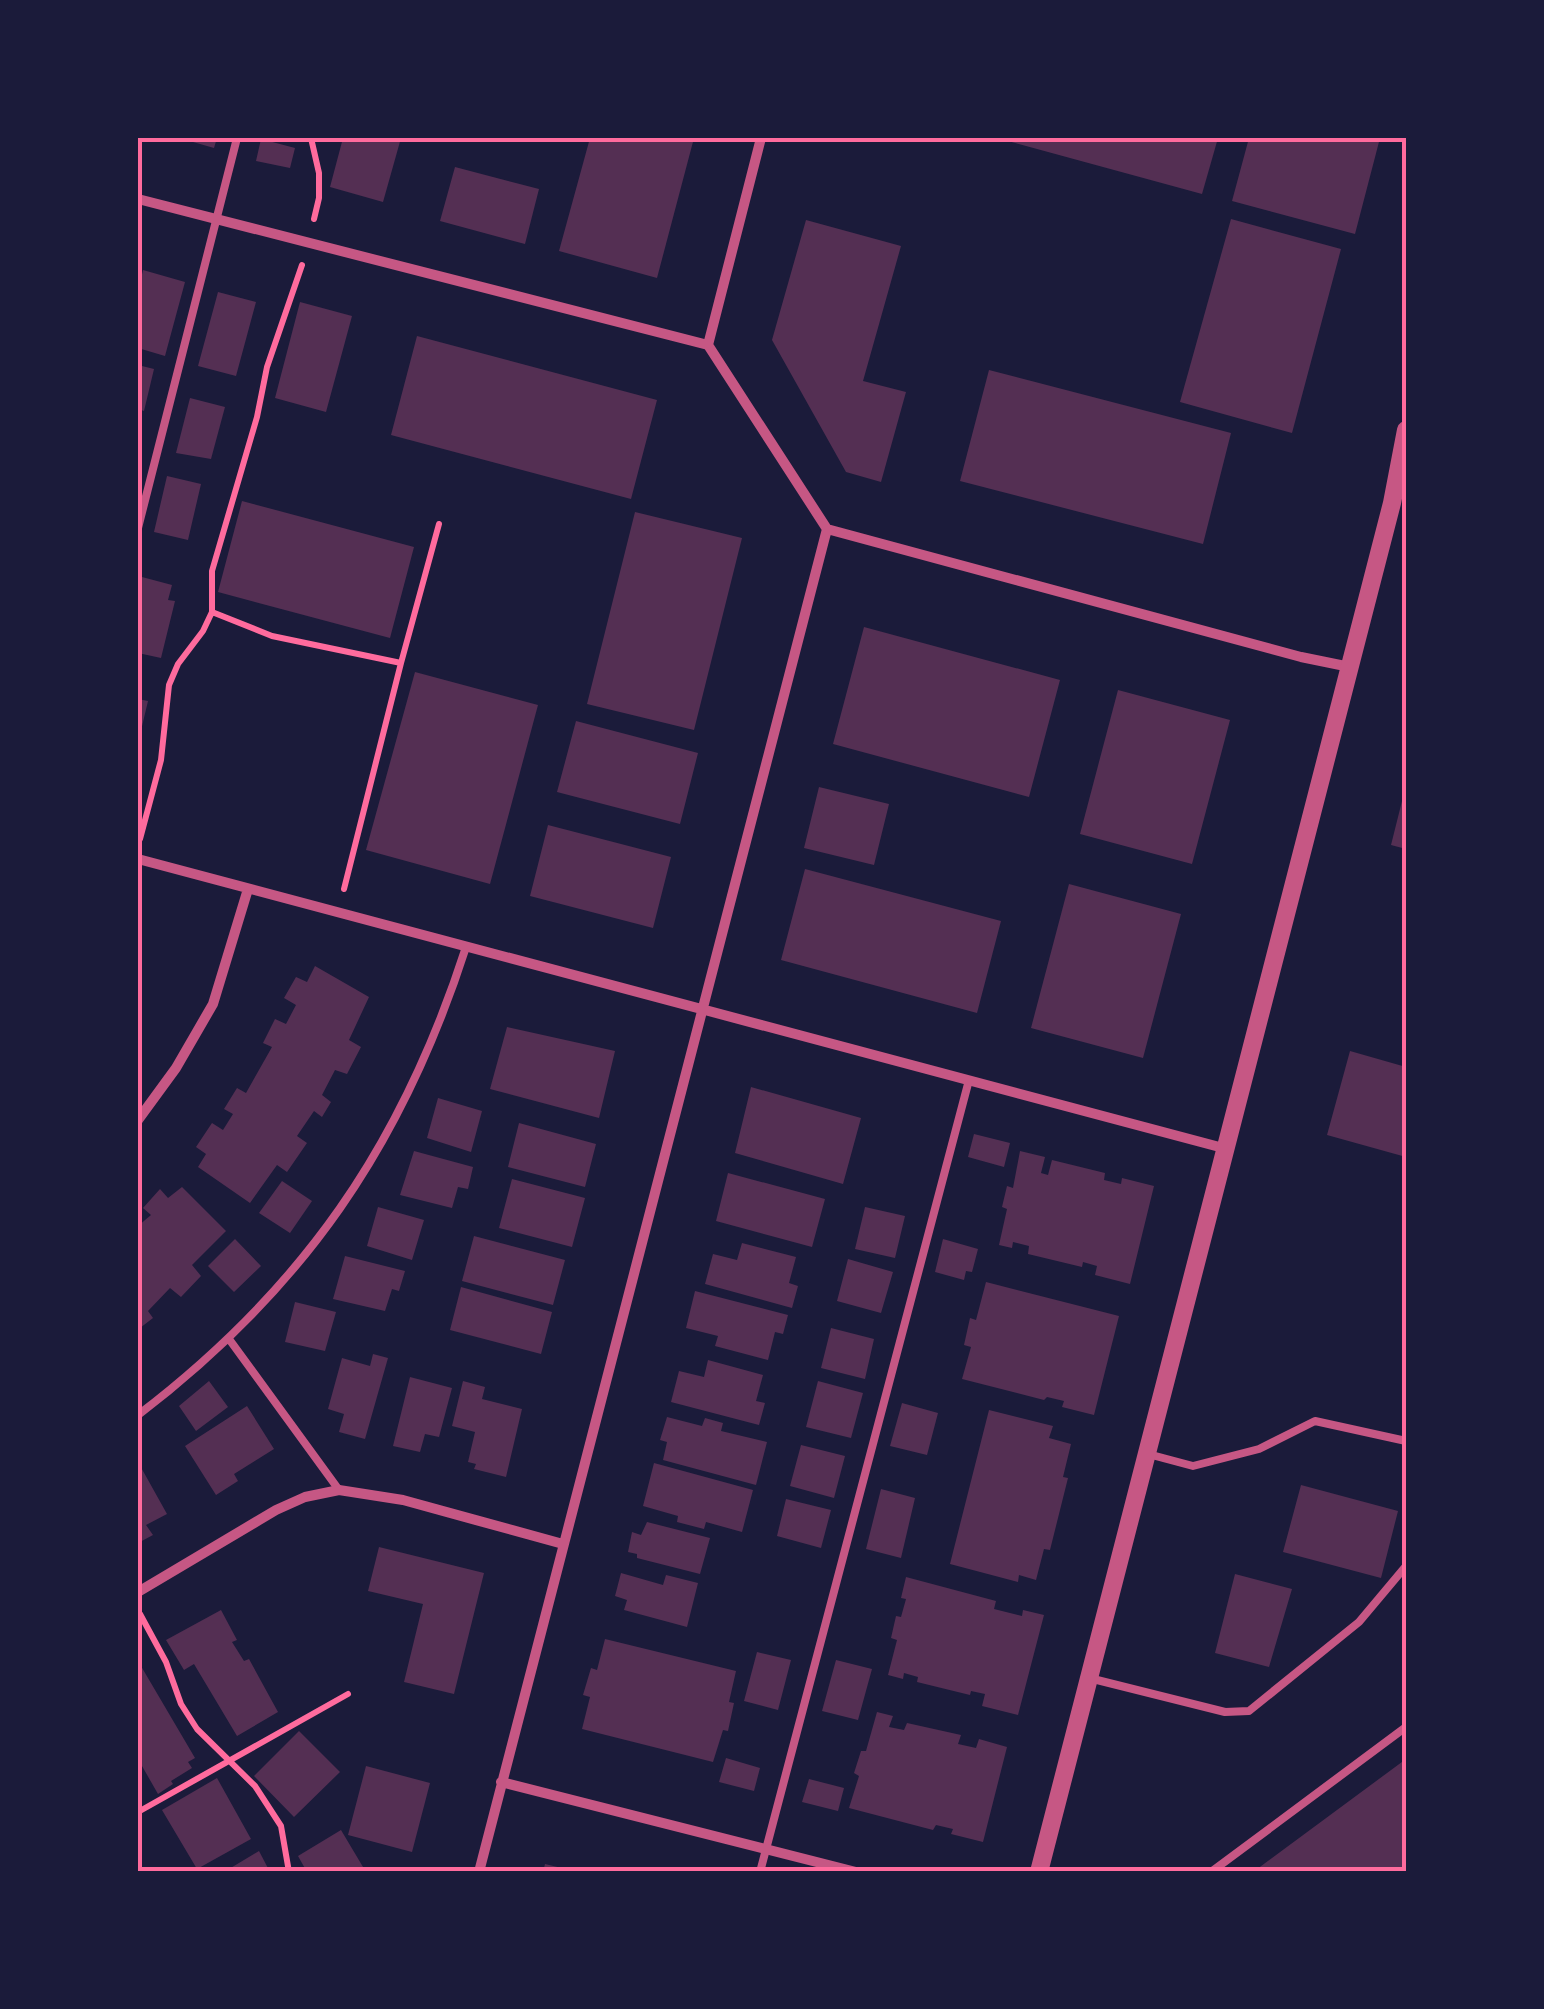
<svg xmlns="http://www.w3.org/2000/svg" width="1544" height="2009" font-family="'Fira Sans',sans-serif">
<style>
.building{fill:#542f53}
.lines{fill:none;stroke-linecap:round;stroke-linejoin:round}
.path{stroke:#ff6b9d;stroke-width:6}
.service{stroke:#c65784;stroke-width:8}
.minor{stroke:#c65784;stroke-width:10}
.tertiary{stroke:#c65784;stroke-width:18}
.neatline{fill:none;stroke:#ff6b9d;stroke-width:4}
</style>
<rect width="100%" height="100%" fill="#1b1b3a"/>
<!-- building -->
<path class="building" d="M 179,138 L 217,138 L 214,148 Z
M 343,138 L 401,138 L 383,202 L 330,187 Z
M 590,138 L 694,138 L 657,278 L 559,251 Z
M 997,138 L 1218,138 L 1202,194 Z
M 1249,138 L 1380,138 L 1355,234 L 1232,201 Z
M 261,139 L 295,148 L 290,168 L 256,161 Z
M 455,167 L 539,189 L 525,244 L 440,221 Z
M 1231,219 L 1341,249 L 1292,433 L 1180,402 Z
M 806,220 L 901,246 L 863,381 L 906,392 L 881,482 L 846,472 L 772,340 Z
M 143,270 L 185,282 L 165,356 L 138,348 L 138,292 Z
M 218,292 L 256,302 L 236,376 L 198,366 Z
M 300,302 L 352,316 L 326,412 L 275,398 Z
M 417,336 L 657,400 L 631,499 L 391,435 Z
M 138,365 L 154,369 L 144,411 L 138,409 Z
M 989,370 L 1231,433 L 1203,544 L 960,481 Z
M 190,398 L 225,407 L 211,459 L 176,453 Z
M 167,476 L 201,484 L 188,540 L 154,532 Z
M 242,501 L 414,547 L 390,638 L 218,592 Z
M 635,512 L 742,538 L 694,730 L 587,704 Z
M 142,577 L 172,585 L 168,600 L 175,601 L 161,658 L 138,653 L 138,595 Z
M 864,627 L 1060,680 L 1029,797 L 833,744 Z
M 415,672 L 538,705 L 490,884 L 366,850 Z
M 1118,690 L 1230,720 L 1192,864 L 1080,834 Z
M 138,699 L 148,701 L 139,739 L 138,738 Z
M 576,721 L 698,753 L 680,824 L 557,792 Z
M 819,787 L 889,804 L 874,865 L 804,848 Z
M 1405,789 L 1406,789 L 1406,849 L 1391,845 Z
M 548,825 L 671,857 L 653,928 L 530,896 Z
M 805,869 L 1001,921 L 977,1013 L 781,960 Z
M 1069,884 L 1181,914 L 1143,1058 L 1031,1028 Z
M 315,966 L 369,997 L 349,1040 L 361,1047 L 347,1074 L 335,1070 L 322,1095 L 331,1102 L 322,1117 L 314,1111 L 297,1136 L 307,1143 L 287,1172 L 277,1165 L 250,1203 L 198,1167 L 206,1154 L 196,1147 L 212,1123 L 223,1130 L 233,1114 L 224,1109 L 237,1088 L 246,1093 L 272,1047 L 263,1043 L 275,1019 L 286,1024 L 296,1005 L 284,998 L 296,977 L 307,982 Z
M 507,1027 L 615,1051 L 599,1118 L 490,1089 Z
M 1350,1051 L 1406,1067 L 1406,1157 L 1327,1135 Z
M 751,1087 L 861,1118 L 843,1184 L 735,1153 Z
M 438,1098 L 482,1111 L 471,1152 L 427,1138 Z
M 519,1123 L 596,1144 L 585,1187 L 508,1167 Z
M 974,1134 L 1010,1143 L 1004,1167 L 968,1157 Z
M 414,1151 L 473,1167 L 468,1189 L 458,1187 L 452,1208 L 400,1195 Z
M 1020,1151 L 1045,1157 L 1041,1173 L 1048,1175 L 1052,1160 L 1105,1173 L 1104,1180 L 1121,1184 L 1122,1178 L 1154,1186 L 1130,1284 L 1095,1275 L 1097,1266 L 1083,1262 L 1082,1267 L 1028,1254 L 1029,1246 L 1013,1242 L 1012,1248 L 999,1245 L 1007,1209 L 1002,1207 L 1007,1186 L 1013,1188 Z
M 728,1173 L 825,1199 L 812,1247 L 716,1221 Z
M 512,1179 L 585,1198 L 572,1247 L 499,1228 Z
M 282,1181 L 312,1201 L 290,1233 L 259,1213 Z
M 182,1187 L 226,1231 L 192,1265 L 201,1276 L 181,1297 L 170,1288 L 148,1311 L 153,1318 L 140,1328 L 138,1226 L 151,1215 L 143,1208 L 160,1189 L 168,1198 Z
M 378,1207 L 424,1220 L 412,1260 L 367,1246 Z
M 865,1207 L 905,1216 L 895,1258 L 855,1249 Z
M 474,1236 L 565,1260 L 553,1305 L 462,1281 Z
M 235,1239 L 261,1266 L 234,1292 L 208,1266 Z
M 943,1239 L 978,1249 L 972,1272 L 966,1271 L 964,1280 L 935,1272 Z
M 742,1243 L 796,1257 L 789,1283 L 798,1286 L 792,1308 L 705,1284 L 713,1254 L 737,1260 Z
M 345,1256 L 405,1271 L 399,1291 L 392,1289 L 385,1311 L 333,1299 Z
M 848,1259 L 893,1272 L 881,1313 L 837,1301 Z
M 986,1282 L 1119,1316 L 1094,1415 L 1062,1407 L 1064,1401 L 1047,1397 L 1044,1400 L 962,1379 L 971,1347 L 964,1345 L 970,1318 L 976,1320 Z
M 461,1287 L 552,1312 L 541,1354 L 450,1330 Z
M 695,1291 L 788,1315 L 783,1334 L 775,1332 L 768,1360 L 715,1346 L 718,1336 L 686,1328 Z
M 295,1302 L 336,1312 L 325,1351 L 285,1342 Z
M 831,1328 L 874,1339 L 865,1379 L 821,1368 Z
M 373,1354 L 388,1358 L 365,1439 L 339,1432 L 344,1414 L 328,1409 L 342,1358 L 370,1366 Z
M 708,1360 L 763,1375 L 756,1401 L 765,1403 L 759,1425 L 671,1402 L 679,1371 L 704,1377 Z
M 410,1377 L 452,1388 L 439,1437 L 425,1434 L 420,1452 L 393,1446 Z
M 209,1381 L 228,1407 L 196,1431 L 179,1406 Z
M 463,1381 L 485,1387 L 482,1399 L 522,1409 L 506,1477 L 474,1469 L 476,1464 L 468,1462 L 475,1432 L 452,1426 Z
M 818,1381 L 863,1393 L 851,1438 L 806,1427 Z
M 902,1403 L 938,1413 L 927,1455 L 890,1446 Z
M 247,1406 L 274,1449 L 234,1474 L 238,1481 L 216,1495 L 185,1446 Z
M 989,1410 L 1053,1426 L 1049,1438 L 1071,1444 L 1063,1477 L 1068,1478 L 1050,1550 L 1044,1549 L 1036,1580 L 1019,1575 L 1018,1582 L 950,1564 Z
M 667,1417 L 702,1426 L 705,1418 L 723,1423 L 721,1431 L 767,1442 L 756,1485 L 663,1460 L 667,1442 L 660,1440 Z
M 801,1445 L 845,1456 L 834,1498 L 790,1486 Z
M 138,1462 L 167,1514 L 146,1525 L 153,1535 L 138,1543 Z
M 654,1463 L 753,1490 L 742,1532 L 706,1522 L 704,1529 L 677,1522 L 678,1516 L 643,1506 Z
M 1301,1485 L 1398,1511 L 1381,1578 L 1283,1552 Z
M 881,1489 L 915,1498 L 901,1558 L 866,1549 Z
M 786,1499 L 831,1510 L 821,1548 L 777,1536 Z
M 647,1522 L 710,1538 L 700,1574 L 637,1558 L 637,1554 L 628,1552 L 632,1532 L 641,1535 Z
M 379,1547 L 484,1573 L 454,1694 L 404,1682 L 423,1604 L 368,1591 Z
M 621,1573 L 663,1585 L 666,1575 L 698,1583 L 687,1627 L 624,1610 L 627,1600 L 615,1596 Z
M 1235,1574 L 1292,1589 L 1269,1667 L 1215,1653 Z
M 906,1577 L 996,1601 L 994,1609 L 1022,1616 L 1023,1610 L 1044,1615 L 1018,1715 L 982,1706 L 985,1694 L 971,1691 L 970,1695 L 917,1682 L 918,1677 L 904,1673 L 903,1679 L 888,1675 L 897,1640 L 891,1638 L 896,1616 L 901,1617 L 906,1599 L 901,1598 Z
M 221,1610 L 237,1640 L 232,1642 L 244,1661 L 249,1659 L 278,1712 L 237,1736 L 194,1664 L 184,1670 L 166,1640 Z
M 605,1639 L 736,1671 L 729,1702 L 734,1703 L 728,1731 L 723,1730 L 713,1762 L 582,1729 L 590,1697 L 583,1695 L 591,1668 L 597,1670 Z
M 757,1652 L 791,1660 L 778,1710 L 744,1701 Z
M 836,1660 L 872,1669 L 858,1720 L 822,1711 Z
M 138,1661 L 195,1758 L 188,1762 L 192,1768 L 171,1781 L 173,1784 L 158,1794 L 138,1759 Z
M 877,1712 L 893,1716 L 889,1727 L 904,1730 L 907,1723 L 961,1735 L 958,1744 L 976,1748 L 979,1739 L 1007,1747 L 983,1842 L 951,1834 L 953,1829 L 936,1825 L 933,1830 L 849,1808 L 859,1776 L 854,1773 L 861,1751 L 866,1751 Z
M 299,1731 L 340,1772 L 294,1817 L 254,1776 Z
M 726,1758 L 760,1768 L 754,1791 L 719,1782 Z
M 1406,1759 L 1406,1872 L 1253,1872 Z
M 366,1766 L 430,1783 L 412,1852 L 348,1835 Z
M 217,1778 L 251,1839 L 197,1869 L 162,1810 Z
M 809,1779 L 844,1788 L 838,1811 L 802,1802 Z
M 341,1830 L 366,1872 L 307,1872 L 298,1856 Z
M 259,1851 L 270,1872 L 224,1872 Z
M 545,1864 L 570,1870 L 570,1872 L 543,1872 Z"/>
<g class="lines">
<!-- path -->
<path class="path" d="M 311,138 L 319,173 L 319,198 L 314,219
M 212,612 L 272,636 L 401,663 L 439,524
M 140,839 L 161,760 L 169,685 L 178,664 L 203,631 L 212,612 L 212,571 L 257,417 L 267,367 L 302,265
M 344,889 L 401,663
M 140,1614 L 166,1662 L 181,1704 L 197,1729 L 255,1786 L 281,1826 L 289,1872
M 138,1812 L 348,1694"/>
<!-- service -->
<path class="service" d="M 138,528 L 237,138
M 229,1339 L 339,1490
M 138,1415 C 303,1289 402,1146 466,947
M 1148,1454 L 1193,1466 L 1259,1449 L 1315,1421 L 1406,1441
M 1089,1678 L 1225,1712 L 1249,1711 L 1359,1622 L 1406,1566
M 760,1872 L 969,1080
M 1211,1872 L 1406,1727"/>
<!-- minor -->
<path class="minor" d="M 138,199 L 708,345
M 827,529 L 1301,657 L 1350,667
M 138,859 L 1227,1149
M 138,1120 L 176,1068 L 213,1004 L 248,889
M 138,1592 L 276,1510 L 305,1497 L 339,1490 L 403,1500 L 563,1544
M 501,1782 L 856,1872
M 479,1872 L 827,529 L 708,345 L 761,138"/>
<!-- tertiary -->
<path class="tertiary" d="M 1039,1872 L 1392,503 L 1406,430"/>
</g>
<!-- border -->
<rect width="1544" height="2009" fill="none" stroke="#1b1b3a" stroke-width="280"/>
<rect x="140" y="140" width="1264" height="1729" class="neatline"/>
</svg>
